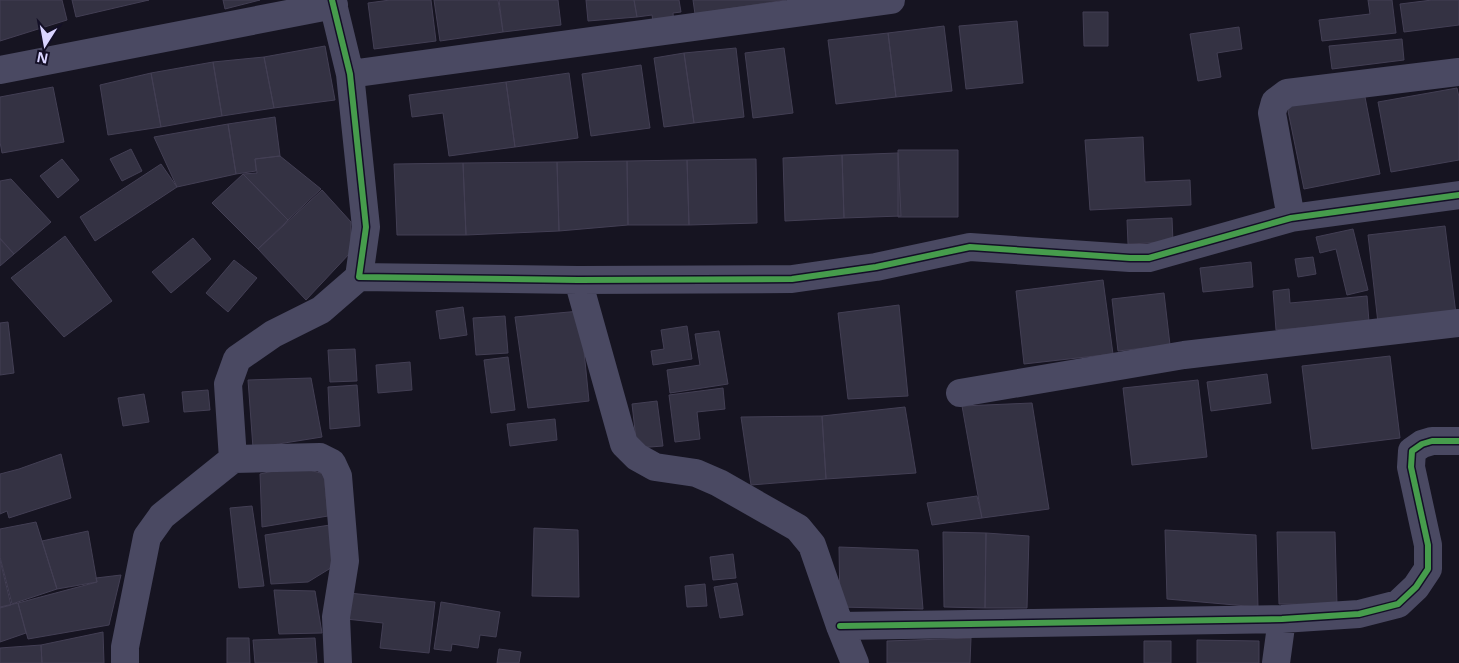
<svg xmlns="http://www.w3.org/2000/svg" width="1459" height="663" font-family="'Open Sans',sans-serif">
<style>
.building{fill:#343243;stroke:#433f54}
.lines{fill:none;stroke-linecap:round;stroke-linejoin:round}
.minor{stroke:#4a4962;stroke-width:28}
.cycleway-casing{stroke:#130f26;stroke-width:9}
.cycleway{stroke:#469c4c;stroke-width:6}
</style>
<rect width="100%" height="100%" fill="#161421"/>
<!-- building -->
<path class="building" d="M 0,0 L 62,0 L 67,20 L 0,41 Z
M 72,0 L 149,0 L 76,17 Z
M 223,0 L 260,0 L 225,9 Z
M 390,0 L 431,0 L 436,41 L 374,49 L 368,3 Z
M 434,0 L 498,0 L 503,32 L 440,41 Z
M 499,0 L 558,0 L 561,25 L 503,32 Z
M 586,0 L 634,0 L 637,17 L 588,21 Z
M 634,0 L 679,0 L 681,12 L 673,13 L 674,25 L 654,28 L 652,15 L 637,17 Z
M 693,0 L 786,0 L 695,14 Z
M 1368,0 L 1392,0 L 1396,33 L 1322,41 L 1319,20 L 1370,14 Z
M 1432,0 L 1459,0 L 1459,25 L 1404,32 L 1400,4 Z
M 1083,12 L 1108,12 L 1108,46 L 1084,46 Z
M 1017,21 L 1023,83 L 966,89 L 959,26 Z
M 944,26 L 952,91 L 896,97 L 888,33 Z
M 1239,27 L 1242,49 L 1217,53 L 1221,77 L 1198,81 L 1190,34 Z
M 888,33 L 896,97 L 836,104 L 828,40 Z
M 1402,39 L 1404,60 L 1332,69 L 1329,46 Z
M 325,46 L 335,100 L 274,108 L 264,57 Z
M 736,48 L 744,117 L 694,123 L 684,53 Z
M 784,48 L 793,113 L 753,118 L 745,53 Z
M 684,53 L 694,123 L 664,127 L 654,58 Z
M 264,57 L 274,108 L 222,116 L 213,62 Z
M 213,62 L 222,116 L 161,127 L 151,73 Z
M 641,65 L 650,128 L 591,136 L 582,74 Z
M 151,73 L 161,127 L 108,135 L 100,85 Z
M 569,73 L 578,138 L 515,147 L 506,82 Z
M 506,82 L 515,147 L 449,156 L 443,113 L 412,117 L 409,95 Z
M 53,87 L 64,142 L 2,153 L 0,142 L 0,97 Z
M 1457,88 L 1459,97 L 1459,160 L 1391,172 L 1378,102 Z
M 1364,92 L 1380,174 L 1304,189 L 1287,106 Z
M 275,117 L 280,156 L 255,159 L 256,171 L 236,174 L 228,124 Z
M 228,124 L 236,174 L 177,187 L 154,137 Z
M 1143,137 L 1145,182 L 1190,180 L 1191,205 L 1090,210 L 1085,140 Z
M 131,149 L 142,171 L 122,181 L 110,159 Z
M 898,150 L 958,150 L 958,217 L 898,217 Z
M 898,153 L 901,216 L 844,218 L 842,155 Z
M 842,155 L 844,218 L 785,221 L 783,158 Z
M 280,156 L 321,189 L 288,220 L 243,174 L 257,173 L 255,159 Z
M 62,159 L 79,180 L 58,198 L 40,176 Z
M 756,159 L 757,223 L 689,225 L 687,160 Z
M 687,160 L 689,225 L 628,225 L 627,161 Z
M 627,161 L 628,225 L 559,231 L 557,162 Z
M 557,162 L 559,231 L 466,235 L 463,163 Z
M 463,163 L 466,235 L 397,235 L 394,164 Z
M 161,164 L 177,187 L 95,241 L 80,217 Z
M 243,174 L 288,220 L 258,249 L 212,203 Z
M 11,179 L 51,222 L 14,254 L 0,238 L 0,181 Z
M 322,190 L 351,222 L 351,252 L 306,300 L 258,249 Z
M 1172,218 L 1173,242 L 1128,244 L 1127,220 Z
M 1445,226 L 1456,314 L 1378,323 L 1368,235 Z
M 1353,229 L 1368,290 L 1347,295 L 1336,249 L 1320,253 L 1316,237 Z
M 65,236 L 112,301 L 64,337 L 11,278 Z
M 193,238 L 211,259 L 171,293 L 152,272 Z
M 0,239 L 14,254 L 0,266 Z
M 1313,257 L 1316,274 L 1298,277 L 1295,259 Z
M 234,260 L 257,278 L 228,312 L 206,293 Z
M 1251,262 L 1253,287 L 1203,292 L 1200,268 Z
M 1103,280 L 1113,354 L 1024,364 L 1016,291 Z
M 1289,289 L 1290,303 L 1367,296 L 1369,322 L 1276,330 L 1273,291 Z
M 1164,293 L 1170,345 L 1118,351 L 1112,299 Z
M 899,305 L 908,396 L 848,399 L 838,313 Z
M 463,307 L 467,335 L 440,339 L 436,311 Z
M 580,311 L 589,401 L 528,408 L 515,317 Z
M 505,316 L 508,353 L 476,355 L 473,318 Z
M 8,322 L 14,373 L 0,375 L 0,323 Z
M 687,326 L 692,359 L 653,365 L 651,351 L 664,349 L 661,330 Z
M 719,331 L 728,384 L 670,393 L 667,370 L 700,365 L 695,334 Z
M 355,349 L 357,381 L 330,382 L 328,350 Z
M 1390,356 L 1400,438 L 1312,449 L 1302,366 Z
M 508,357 L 515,410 L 491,413 L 484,360 Z
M 410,362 L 412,390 L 378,393 L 376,365 Z
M 1267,374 L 1271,403 L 1211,411 L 1207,382 Z
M 311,378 L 322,437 L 253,448 L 248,380 Z
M 1198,380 L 1207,457 L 1132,465 L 1123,388 Z
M 357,385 L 360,426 L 330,429 L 328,387 Z
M 723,388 L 725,409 L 697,412 L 700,439 L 675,442 L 669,395 Z
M 208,390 L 210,410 L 184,412 L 182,392 Z
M 144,394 L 149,422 L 123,426 L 118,398 Z
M 657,401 L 663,446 L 637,448 L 632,404 Z
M 1032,403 L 1049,509 L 982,518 L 962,406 Z
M 905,407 L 916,473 L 826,479 L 822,416 Z
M 822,416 L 826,479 L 751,485 L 741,417 Z
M 555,419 L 557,440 L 510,446 L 507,424 Z
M 61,454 L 71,498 L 9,518 L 7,511 L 0,514 L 0,474 L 19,469 Z
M 295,466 L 324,474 L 328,516 L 262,527 L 260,474 Z
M 977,496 L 982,518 L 932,525 L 927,503 Z
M 252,506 L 264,586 L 239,588 L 230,508 Z
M 36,522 L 57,589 L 12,604 L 0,557 L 0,529 Z
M 330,525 L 334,566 L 308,582 L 271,584 L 265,535 Z
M 534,528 L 578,530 L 579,597 L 532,596 Z
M 1165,530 L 1256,535 L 1258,607 L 1167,599 Z
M 88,531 L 97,582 L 57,589 L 42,541 Z
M 943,532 L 986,533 L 985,608 L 944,607 Z
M 1277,532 L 1335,532 L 1337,605 L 1279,604 Z
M 986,533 L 1029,536 L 1027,608 L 985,608 Z
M 839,547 L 918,550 L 923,609 L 840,607 Z
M 733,554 L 736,578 L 713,580 L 710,557 Z
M 0,560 L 11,605 L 0,608 Z
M 121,575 L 109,625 L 28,639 L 18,603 L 97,582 L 96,578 Z
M 737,583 L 743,615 L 720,618 L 714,587 Z
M 705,584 L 707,606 L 687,607 L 685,586 Z
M 274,590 L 315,591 L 322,633 L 279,634 Z
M 349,593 L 435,602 L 429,653 L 380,648 L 383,623 L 346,619 Z
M 441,602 L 500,612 L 496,637 L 480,635 L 478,648 L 452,644 L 451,651 L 434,649 Z
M 18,603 L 26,633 L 0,642 L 0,607 Z
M 103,632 L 104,663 L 42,663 L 41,645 Z
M 227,638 L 249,638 L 250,663 L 227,663 Z
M 315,638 L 317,663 L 255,663 L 253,640 Z
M 971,638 L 970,663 L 887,663 L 887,641 Z
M 1197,640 L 1259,641 L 1259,663 L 1197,663 Z
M 1144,641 L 1171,641 L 1171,663 L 1144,663 Z
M 41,645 L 42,663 L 0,663 L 0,648 Z
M 499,649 L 521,652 L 519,663 L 497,663 Z"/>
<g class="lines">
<!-- minor -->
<path class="minor" d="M 332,0 L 350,74 L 366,227 L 359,277 L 578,280 L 792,279 L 876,267 L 970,247 L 1130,258 L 1149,258 L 1291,218 L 1459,195
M 0,70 L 334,5
M 350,74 L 891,0
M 1291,218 L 1272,113 L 1275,102 L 1287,93 L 1459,72
M 578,280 L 624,444 L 637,457 L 655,467 L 696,473 L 719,483 L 798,528 L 812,545 L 840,626 L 855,663
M 960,393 L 1184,355 L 1459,323
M 233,459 L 320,457 L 332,463 L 338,476 L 345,561 L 336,617 L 338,663
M 840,626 L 1282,619 L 1359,614 L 1398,604 L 1416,587 L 1428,569 L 1428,545 L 1411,467 L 1412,451 L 1422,444 L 1432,441 L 1459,441
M 125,663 L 125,647 L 147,537 L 162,516 L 233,459 L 228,384 L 237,359 L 273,334 L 321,310 L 359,277
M 1276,663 L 1282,619"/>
<!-- cycleway casing -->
<g class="cycleway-casing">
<path id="cycleway" d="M 332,0 L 350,74 L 366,227 L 359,277 L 578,280 L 792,279 L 876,267 L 970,247 L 1130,258 L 1149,258 L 1291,218 L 1459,195
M 840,626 L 1282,619 L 1359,614 L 1398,604 L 1416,587 L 1428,569 L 1428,545 L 1411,467 L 1412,451 L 1422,444 L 1432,441 L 1459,441"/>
</g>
<!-- cycleway -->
<use href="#cycleway" class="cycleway"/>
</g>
<!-- north arrow -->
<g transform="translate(45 45) rotate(191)" stroke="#130f26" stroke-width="4" paint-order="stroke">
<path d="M0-4L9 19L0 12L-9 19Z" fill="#d9d4ff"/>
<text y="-8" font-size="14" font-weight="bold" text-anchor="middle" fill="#d9d4ff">N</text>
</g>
</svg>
